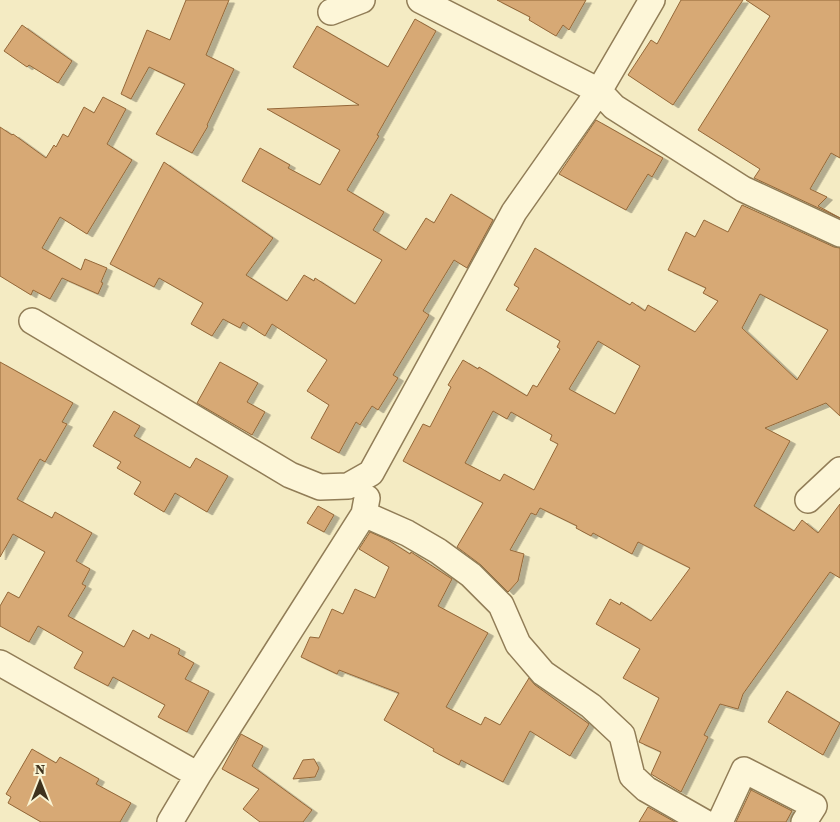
<svg xmlns="http://www.w3.org/2000/svg" width="840" height="822" font-family="'Source Serif 4',serif">
<style>
.building{fill:#d7a974;stroke:#946839;fill-rule:evenodd;filter:url(#shadow)}
.lines{fill:none;stroke-linecap:round;stroke-linejoin:round}
.minor-casing{stroke:#917d57;stroke-width:28}
.minor{stroke:#fdf6d8;stroke-width:25}
</style>
<defs>
<filter id="shadow"><feDropShadow dx="5.5" dy="3" stdDeviation="0" flood-color="#0004"/></filter>
</defs>
<rect width="100%" height="100%" fill="#f4ebc3"/>
<!-- building -->
<path class="building" d="M 186,0 L 229,0 L 206,55 L 234,69 L 207,125 L 208,126 L 192,153 L 156,134 L 185,84 L 149,67 L 131,99 L 121,94 L 147,30 L 170,40 Z
M 497,0 L 586,0 L 569,30 L 563,25 L 556,36 L 529,20 L 530,17 Z
M 681,0 L 743,0 L 673,105 L 628,75 L 651,40 L 657,44 Z
M 746,0 L 840,0 L 840,158 L 831,153 L 810,189 L 827,197 L 818,206 L 840,218 L 754,178 L 760,169 L 698,130 L 770,16 Z
M 415,19 L 436,31 L 377,135 L 379,136 L 347,190 L 384,212 L 373,230 L 406,250 L 426,218 L 434,223 L 451,194 L 493,220 L 467,268 L 454,260 L 423,311 L 429,315 L 393,375 L 398,378 L 378,410 L 372,406 L 360,425 L 356,422 L 339,453 L 311,438 L 329,405 L 307,391 L 327,360 L 272,324 L 265,336 L 243,322 L 240,328 L 223,319 L 212,336 L 191,324 L 203,303 L 159,278 L 154,287 L 110,264 L 164,162 L 273,238 L 246,275 L 287,301 L 304,275 L 314,281 L 315,278 L 355,304 L 382,260 L 242,181 L 260,148 L 290,165 L 288,168 L 320,185 L 340,150 L 267,109 L 359,105 L 293,67 L 317,26 L 388,67 Z
M 22,25 L 72,61 L 58,83 L 29,65 L 27,67 L 4,51 Z
M 103,97 L 126,109 L 107,144 L 132,160 L 87,234 L 60,217 L 42,248 L 81,270 L 85,259 L 107,268 L 101,282 L 103,283 L 98,294 L 62,278 L 50,299 L 33,290 L 31,295 L 0,276 L 0,127 L 12,135 L 13,134 L 46,158 L 54,145 L 56,147 L 63,134 L 68,137 L 84,107 L 94,113 Z
M 596,120 L 663,158 L 652,177 L 648,174 L 626,210 L 559,174 Z
M 742,205 L 834,247 L 840,248 L 840,416 L 826,403 L 765,428 L 790,441 L 754,506 L 794,531 L 802,520 L 818,533 L 840,504 L 840,578 L 830,572 L 743,694 L 738,709 L 720,704 L 704,735 L 708,737 L 681,792 L 651,774 L 661,752 L 639,742 L 659,698 L 623,678 L 640,649 L 596,624 L 610,599 L 620,605 L 621,602 L 651,621 L 690,568 L 638,542 L 632,554 L 593,533 L 591,536 L 576,528 L 577,526 L 540,508 L 536,515 L 531,513 L 510,550 L 524,554 L 518,581 L 508,592 L 481,565 L 457,547 L 483,503 L 403,461 L 423,424 L 430,427 L 451,387 L 448,385 L 463,360 L 478,369 L 479,367 L 527,396 L 533,385 L 537,387 L 560,349 L 557,347 L 560,341 L 506,310 L 519,288 L 514,285 L 535,248 L 630,305 L 632,302 L 645,311 L 648,305 L 695,332 L 718,301 L 703,293 L 706,288 L 668,270 L 686,232 L 695,237 L 704,220 L 728,232 ZM 760,294 L 828,330 L 797,380 L 742,328 ZM 598,341 L 640,366 L 615,414 L 569,389 ZM 493,411 L 507,419 L 511,412 L 552,435 L 550,440 L 558,444 L 534,490 L 504,474 L 500,481 L 465,463 Z
M 0,362 L 73,403 L 62,422 L 67,424 L 45,462 L 40,459 L 17,499 L 52,518 L 55,512 L 92,533 L 76,561 L 90,569 L 82,584 L 86,586 L 68,616 L 124,647 L 133,630 L 149,639 L 151,634 L 180,649 L 178,654 L 194,663 L 185,679 L 209,691 L 187,732 L 158,717 L 165,705 L 113,677 L 108,686 L 74,668 L 83,652 L 38,626 L 29,642 L 0,626 L 0,606 L 8,592 L 19,598 L 45,552 L 13,534 L 0,557 Z
M 220,362 L 258,383 L 247,402 L 265,412 L 252,435 L 197,403 Z
M 114,411 L 140,426 L 134,436 L 190,468 L 196,458 L 228,476 L 207,512 L 175,493 L 164,512 L 134,494 L 141,482 L 117,468 L 121,462 L 93,446 Z
M 318,506 L 334,515 L 324,532 L 307,523 Z
M 370,532 L 388,540 L 410,554 L 411,552 L 452,579 L 438,606 L 488,633 L 446,707 L 481,725 L 485,717 L 500,725 L 529,678 L 535,685 L 589,724 L 570,756 L 530,731 L 503,782 L 461,760 L 459,765 L 433,751 L 434,749 L 384,720 L 399,693 L 339,670 L 337,674 L 301,657 L 310,637 L 319,638 L 332,609 L 343,614 L 355,589 L 375,598 L 389,567 L 359,549 Z
M 787,691 L 840,723 L 823,755 L 768,722 Z
M 241,734 L 263,746 L 252,766 L 312,810 L 303,822 L 260,822 L 243,809 L 259,789 L 222,769 Z
M 32,749 L 56,763 L 60,757 L 99,779 L 96,784 L 131,803 L 120,822 L 41,822 L 8,803 L 11,797 L 6,794 Z
M 314,759 L 319,768 L 315,777 L 293,779 L 303,760 Z
M 751,790 L 792,811 L 786,822 L 736,822 Z
M 648,807 L 675,822 L 639,822 Z"/>
<g class="lines">
<!-- minor casing -->
<g class="minor-casing">
<path id="minor" d="M 420,0 L 599,91 L 652,0
M 331,12 L 362,0
M 32,321 L 290,475 L 320,487 L 348,486 L 371,473 L 514,212 L 599,91 L 614,107 L 743,189 L 840,234
M 808,500 L 840,470
M 364,514 L 407,533 L 438,551 L 471,575 L 501,605 L 518,644 L 543,673 L 591,706 L 622,735 L 632,776 L 646,789 L 704,822
M 0,663 L 198,775
M 170,822 L 198,775 L 364,514 L 367,498
M 720,822 L 744,770 L 814,806 L 804,822"/>
</g>
<!-- minor -->
<use href="#minor" class="minor"/>
</g>
<!-- north arrow -->
<g transform="translate(40 782)" stroke="#faf4d4" stroke-width="4" paint-order="stroke">
<path d="M0-4L9 19L0 12L-9 19Z" fill="#3f321d"/>
<text y="-8" font-size="14" font-weight="bold" text-anchor="middle" fill="#3f321d">N</text>
</g>
</svg>
